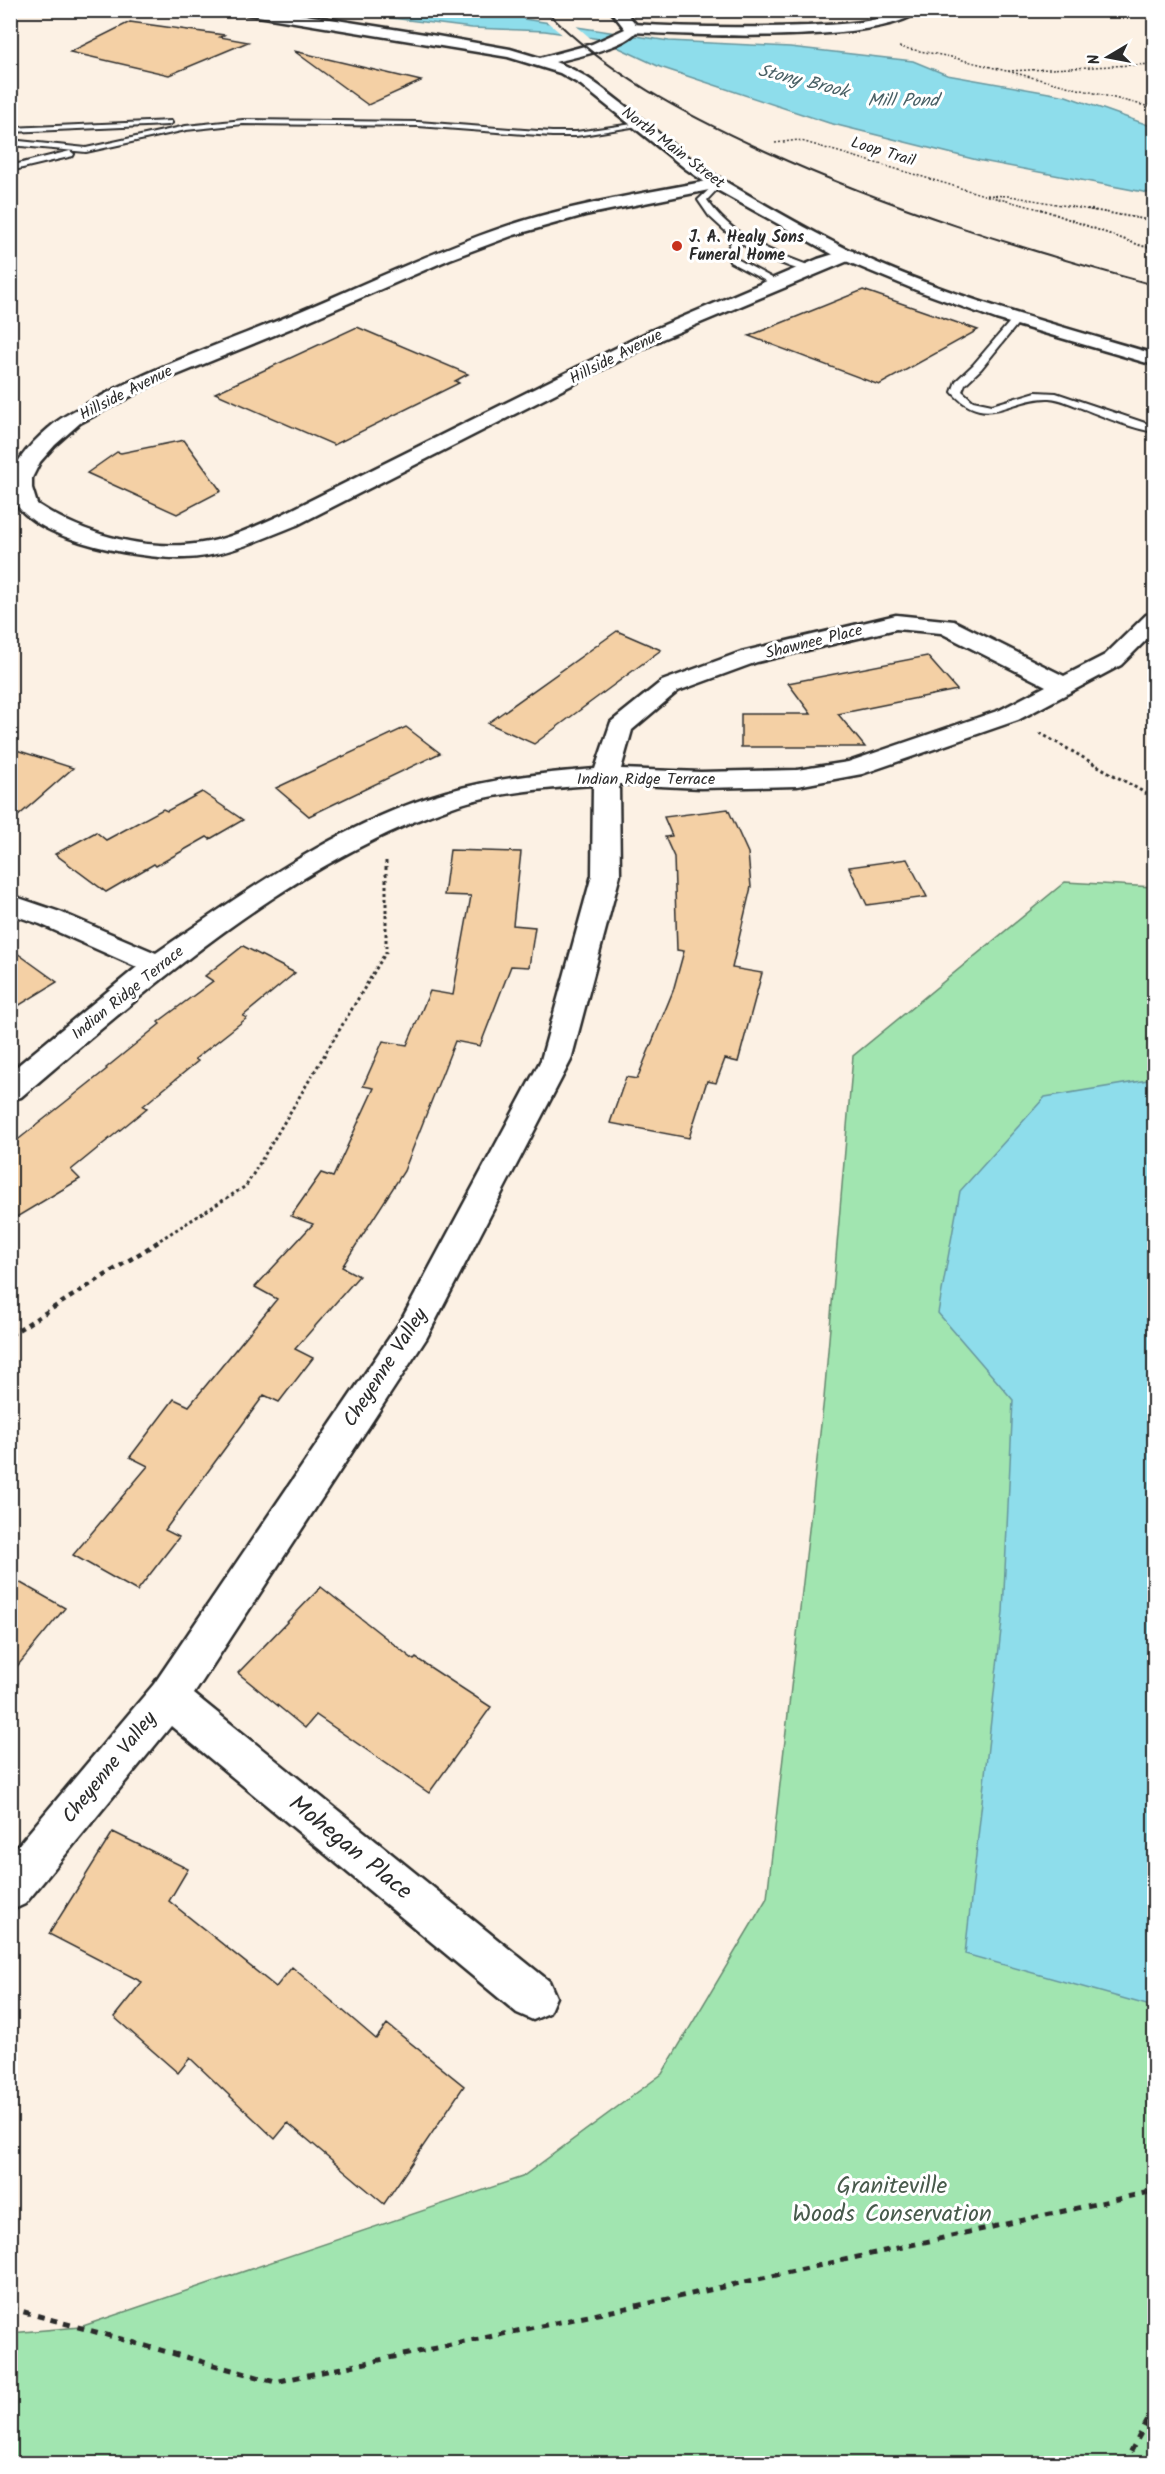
<svg xmlns="http://www.w3.org/2000/svg" width="1165" height="2474" font-family="Kalam,sans-serif">
<style>
.green{fill:#a1e5b0;stroke:#66886e;stroke-width:1.5}
.water{fill:#8eddeb;stroke:#66969e;stroke-width:1.5}
.pier{fill:#fcf1e4}
.building{fill:#f4d0a5;stroke:#2b2b2b;stroke-width:1.5}
.lines{fill:none;stroke-linecap:round;stroke-linejoin:round}
.lane-casing{stroke:#2b2b2b;stroke-width:4}
.street-casing{stroke:#2b2b2b;stroke-width:5}
.secondary-casing{stroke:#2b2b2b;stroke-width:5}
.path-far4{stroke:#2b2b2b;stroke-width:1.5;stroke-dasharray:2 2;stroke-linecap:butt}
.path-far3{stroke:#2b2b2b;stroke-width:2;stroke-dasharray:2 2;stroke-linecap:butt}
.path-far2{stroke:#2b2b2b;stroke-width:3;stroke-dasharray:3 3;stroke-linecap:butt}
.path-far1{stroke:#2b2b2b;stroke-width:4.5;stroke-dasharray:5 5;stroke-linecap:butt}
.path{stroke:#2b2b2b;stroke-width:5;stroke-dasharray:7 7;stroke-linecap:butt}
.lane{fill:#fff;fill-rule:evenodd}
.street{fill:#fff;fill-rule:evenodd}
.secondary{fill:#fff;fill-rule:evenodd}
.rail{stroke:#2b2b2b;stroke-width:2}
.poi-dot{fill:#c8321e;stroke:#fff;stroke-width:2}
.labels{text-anchor:middle;dominant-baseline:central;stroke-width:6;stroke-linejoin:round;paint-order:stroke}
.far-street-label{font-size:16px;fill:#2b2b2b;stroke:#fff}
.far-poi-label{font-size:16px;font-weight:bold;fill:#2b2b2b;stroke:#fff;text-anchor:start}
.far-water-label{font-size:18px;font-style:italic;fill:#496065;stroke:#fff}
.street-label{font-size:20px;fill:#2b2b2b;stroke:#fff}
.near-street-label{font-size:24px;fill:#2b2b2b;stroke:#fff}
.near-park-label{font-size:24px;fill:#485a4c;stroke:#fff}
</style>
<rect width="100%" height="100%" fill="#fcf1e4"/>
<filter id="ink" filterUnits="userSpaceOnUse"><feTurbulence type="fractalNoise" baseFrequency=".0167" numOctaves="2"/><feDisplacementMap in="SourceGraphic" scale="12" xChannelSelector="R" yChannelSelector="G"/><feConvolveMatrix kernelMatrix="1 2 1 2 8 2 1 2 1" color-interpolation-filters="sRGB"/></filter>
<g filter="url(#ink)">
<!-- green -->
<path class="green" d="M 1065,882 L 1154,887 L 1154,2463 L 11,2464 L 11,2333 L 80,2327 L 522,2177 L 662,2074 L 767,1898 L 824,1398 L 853,1056 Z"/>
<!-- water -->
<path class="water" d="M 336,11 L 519,11 L 524,19 L 669,41 L 790,47 L 913,61 L 947,75 L 1066,96 L 1154,127 L 1154,194 L 977,160 L 829,123 L 660,67 L 600,39 L 545,31 L 472,28 Z
M 1154,1079 L 1154,2007 L 965,1954 L 1003,1612 L 1013,1400 L 938,1313 L 960,1191 L 1045,1097 Z"/>
<!-- pier -->
<path class="pier" d="M 545,20 L 573,23 L 595,42 L 565,37 Z"/>
<!-- building -->
<path class="building" d="M 130,22 L 224,35 L 220,37 L 248,42 L 169,75 L 70,52 Z
M 294,51 L 421,81 L 368,105 Z
M 863,290 L 978,330 L 879,385 L 749,336 Z
M 357,327 L 468,374 L 455,381 L 459,383 L 334,445 L 215,393 Z
M 184,440 L 221,491 L 177,514 L 87,473 L 117,452 L 121,453 Z
M 617,631 L 661,650 L 534,744 L 488,723 Z
M 927,656 L 957,690 L 838,714 L 865,747 L 741,747 L 741,714 L 811,714 L 788,683 Z
M 406,727 L 440,753 L 309,816 L 276,788 Z
M 10,748 L 73,768 L 10,823 Z
M 202,792 L 243,820 L 210,839 L 207,837 L 156,866 L 154,864 L 106,892 L 55,854 L 96,832 L 106,840 L 163,809 L 167,811 Z
M 728,809 L 748,853 L 751,887 L 732,968 L 762,973 L 738,1062 L 725,1059 L 716,1083 L 707,1081 L 689,1138 L 610,1123 L 626,1077 L 637,1079 L 673,991 L 684,951 L 677,950 L 674,857 L 665,837 L 672,836 L 664,817 Z
M 450,850 L 521,852 L 513,925 L 535,927 L 529,967 L 511,966 L 480,1046 L 455,1041 L 404,1171 L 342,1267 L 359,1276 L 295,1349 L 313,1358 L 279,1402 L 264,1395 L 165,1530 L 179,1537 L 137,1591 L 73,1555 L 148,1466 L 130,1457 L 174,1399 L 189,1406 L 277,1299 L 255,1287 L 313,1224 L 291,1216 L 321,1173 L 333,1177 L 374,1088 L 363,1086 L 383,1041 L 407,1045 L 430,991 L 453,995 L 471,896 L 444,895 Z
M 907,859 L 927,897 L 867,905 L 849,867 Z
M 243,946 L 295,973 L 243,1016 L 247,1018 L 195,1059 L 198,1061 L 143,1106 L 147,1108 L 71,1170 L 80,1179 L 10,1221 L 10,1146 L 107,1069 L 106,1068 L 160,1024 L 158,1022 L 213,981 L 205,976 Z
M 10,948 L 57,982 L 10,1011 Z
M 10,1577 L 65,1608 L 10,1675 Z
M 321,1587 L 414,1660 L 416,1658 L 491,1707 L 429,1793 L 316,1715 L 305,1728 L 238,1673 Z
M 113,1832 L 188,1869 L 169,1901 L 276,1987 L 292,1967 L 376,2039 L 387,2024 L 464,2086 L 384,2204 L 288,2123 L 275,2139 L 190,2058 L 178,2073 L 114,2017 L 142,1982 L 49,1934 Z"/>
<g class="lines">
<!-- lane casing -->
<g class="lane-casing">
<path id="lane" d="M 243,120 L 418,122 L 552,132 L 576,132 L 640,123 L 644,125 L 576,136 L 552,136 L 418,126 L 243,124 L 186,130 L 86,152 L 10,145 L 10,140 L 86,148 L 186,126 Z
M 171,121 L 172,123 L 168,125 L 10,132 L 10,128 Z
M 70,151 L 74,154 L 73,156 L 10,171 L 10,166 Z
M 718,181 L 722,184 L 707,200 C 733,238 772,252 813,267 L 813,271 C 796,273 755,252 740,243 L 736,252 L 737,259 L 783,284 L 775,286 L 730,262 L 726,252 L 733,238 L 709,216 L 698,200 Z
M 1017,316 L 1022,319 L 1020,321 L 981,369 L 965,384 L 962,391 L 973,401 L 992,405 L 1036,392 L 1056,393 L 1154,426 L 1154,432 C 1131,428 1107,418 1084,409 C 1073,405 1062,399 1049,398 C 1011,397 986,431 952,392 L 956,381 L 973,365 L 1014,317 Z"/>
</g>
<!-- street casing -->
<g class="street-casing">
<path id="street" d="M 903,10 L 920,10 C 884,45 686,35 632,32 L 625,28 L 632,24 C 690,28 749,28 808,26 C 839,24 874,24 903,10 Z
M 718,179 L 726,184 L 724,187 L 585,215 L 514,235 L 450,259 L 294,327 L 150,386 L 80,423 L 55,445 L 40,462 L 32,478 L 32,488 L 37,504 C 85,536 151,553 208,542 C 234,537 258,525 281,515 L 650,331 L 818,259 L 847,250 L 853,251 L 855,255 L 853,259 L 662,339 L 297,525 C 261,539 224,557 185,558 C 145,560 4,538 11,482 C 13,461 34,441 49,428 C 63,415 80,408 96,399 C 147,371 201,351 254,330 C 337,298 417,257 501,228 C 572,204 645,193 718,179 Z
M 1154,613 L 1154,632 L 1121,665 L 1018,720 L 862,774 L 797,786 L 701,788 L 619,784 L 620,875 L 571,1060 L 426,1339 L 194,1694 L 549,1981 L 556,1997 L 549,2013 L 533,2020 L 517,2013 L 171,1726 L 25,1904 L 10,1911 L 10,1855 L 154,1684 L 402,1319 L 541,1060 L 592,875 L 593,785 C 552,788 497,792 458,805 C 290,862 154,984 21,1097 L 10,1100 L 10,1072 L 137,967 L 40,924 L 10,914 L 10,895 L 60,912 L 156,953 C 247,891 339,823 446,792 C 494,778 546,773 595,769 L 611,722 L 662,681 L 741,652 L 896,615 L 954,621 L 1064,676 L 1105,655 L 1146,615 ZM 896,629 L 941,633 L 1046,686 L 1000,710 L 848,762 L 797,770 L 701,772 L 621,769 L 632,730 L 678,691 L 757,662 Z"/>
</g>
<!-- secondary casing -->
<g class="secondary-casing">
<path id="secondary" d="M 240,10 L 274,10 L 437,36 L 510,49 L 540,58 L 592,44 L 625,29 L 610,10 L 624,10 L 639,28 C 629,47 575,57 555,62 C 582,71 602,88 624,105 C 657,131 689,161 726,182 C 767,206 810,231 853,252 C 949,297 1053,324 1154,354 L 1154,365 L 996,319 L 916,290 L 841,259 L 712,187 L 686,169 L 581,85 L 560,73 L 508,57 L 246,14 Z"/>
</g>
<!-- path-far4 -->
<path class="path-far4" d="M 899,47 L 951,57 L 1154,108
M 1008,71 L 1154,64
M 775,143 L 798,140 L 984,195
M 1047,211 L 984,195 L 1010,196 L 1096,211"/>
<!-- path-far3 -->
<path class="path-far3" d="M 1041,209 L 1142,246 L 1154,248
M 1087,209 L 1154,221"/>
<!-- path-far2 -->
<path class="path-far2" d="M 1040,733 L 1154,798
M 155,1243 L 246,1186 L 386,952 L 386,859"/>
<!-- path-far1 -->
<path class="path-far1" d="M 10,1335 L 158,1242"/>
<!-- path -->
<path class="path" d="M 10,2308 L 275,2382 L 655,2302 L 1154,2191
M 1124,2464 L 1148,2420 L 1154,2400"/>
<!-- lane -->
<use href="#lane" class="lane"/>
<!-- street -->
<use href="#street" class="street"/>
<!-- secondary -->
<use href="#secondary" class="secondary"/>
<!-- rail -->
<path class="rail" d="M 545,10 C 607,74 684,114 765,151 C 890,208 1021,249 1154,285"/>
</g>
</g>
<!-- markers -->
<circle class="poi-dot" cx="677" cy="246" r="6"/>
<g class="labels">
<!-- far-street labels -->
<g class="far-street-label">
<text transform="translate(673 148) rotate(37)">North Main Street</text>
<text transform="translate(883 152) rotate(17)">Loop Trail</text>
<text transform="translate(616 357) rotate(-27)">Hillside Avenue</text>
<text transform="translate(126 393) rotate(-27)">Hillside Avenue</text>
<text transform="translate(814 642) rotate(-14)">Shawnee Place</text>
<text x="646" y="779">Indian Ridge Terrace</text>
<text transform="translate(128 993) rotate(-39)">Indian Ridge Terrace</text>
</g>
<!-- far-poi labels -->
<g class="far-poi-label">
<text x="689" y="237">J. A. Healy Sons<tspan x="689" dy="18">Funeral Home</tspan></text>
</g>
<!-- far-water labels -->
<g class="far-water-label">
<text transform="translate(803 82) rotate(14)">Stony Brook</text>
<text x="903" y="101">Mill Pond</text>
</g>
<!-- street labels -->
<g class="street-label">
<text transform="translate(386 1368) rotate(-57)">Cheyenne Valley</text>
<text transform="translate(110 1768) rotate(-51)">Cheyenne Valley</text>
</g>
<!-- near-street labels -->
<g class="near-street-label">
<text transform="translate(350 1848) rotate(39)">Mohegan Place</text>
</g>
<!-- near-park labels -->
<g class="near-park-label">
<text x="892" y="2186">Graniteville<tspan x="892" dy="28">Woods Conservation</tspan></text>
</g>
</g>
<!-- margin -->
<rect width="1165" height="2474" fill="none" stroke="#fff" stroke-width="36"/>
<rect x="18" y="18" width="1129" height="2438" fill="none" stroke="#2b2b2b" stroke-width="2" filter="url(#ink)"/>
<!-- north arrow -->
<g transform="translate(1108 57) rotate(260)" stroke="#ffffff" stroke-width="4.5" paint-order="stroke">
<path d="M0-4.5L10 22L0 15L-10 22Z" fill="#2b2b2b"/>
<text y="-9" font-size="16" font-weight="bold" text-anchor="middle" fill="#2b2b2b">N</text>
</g>
</svg>
